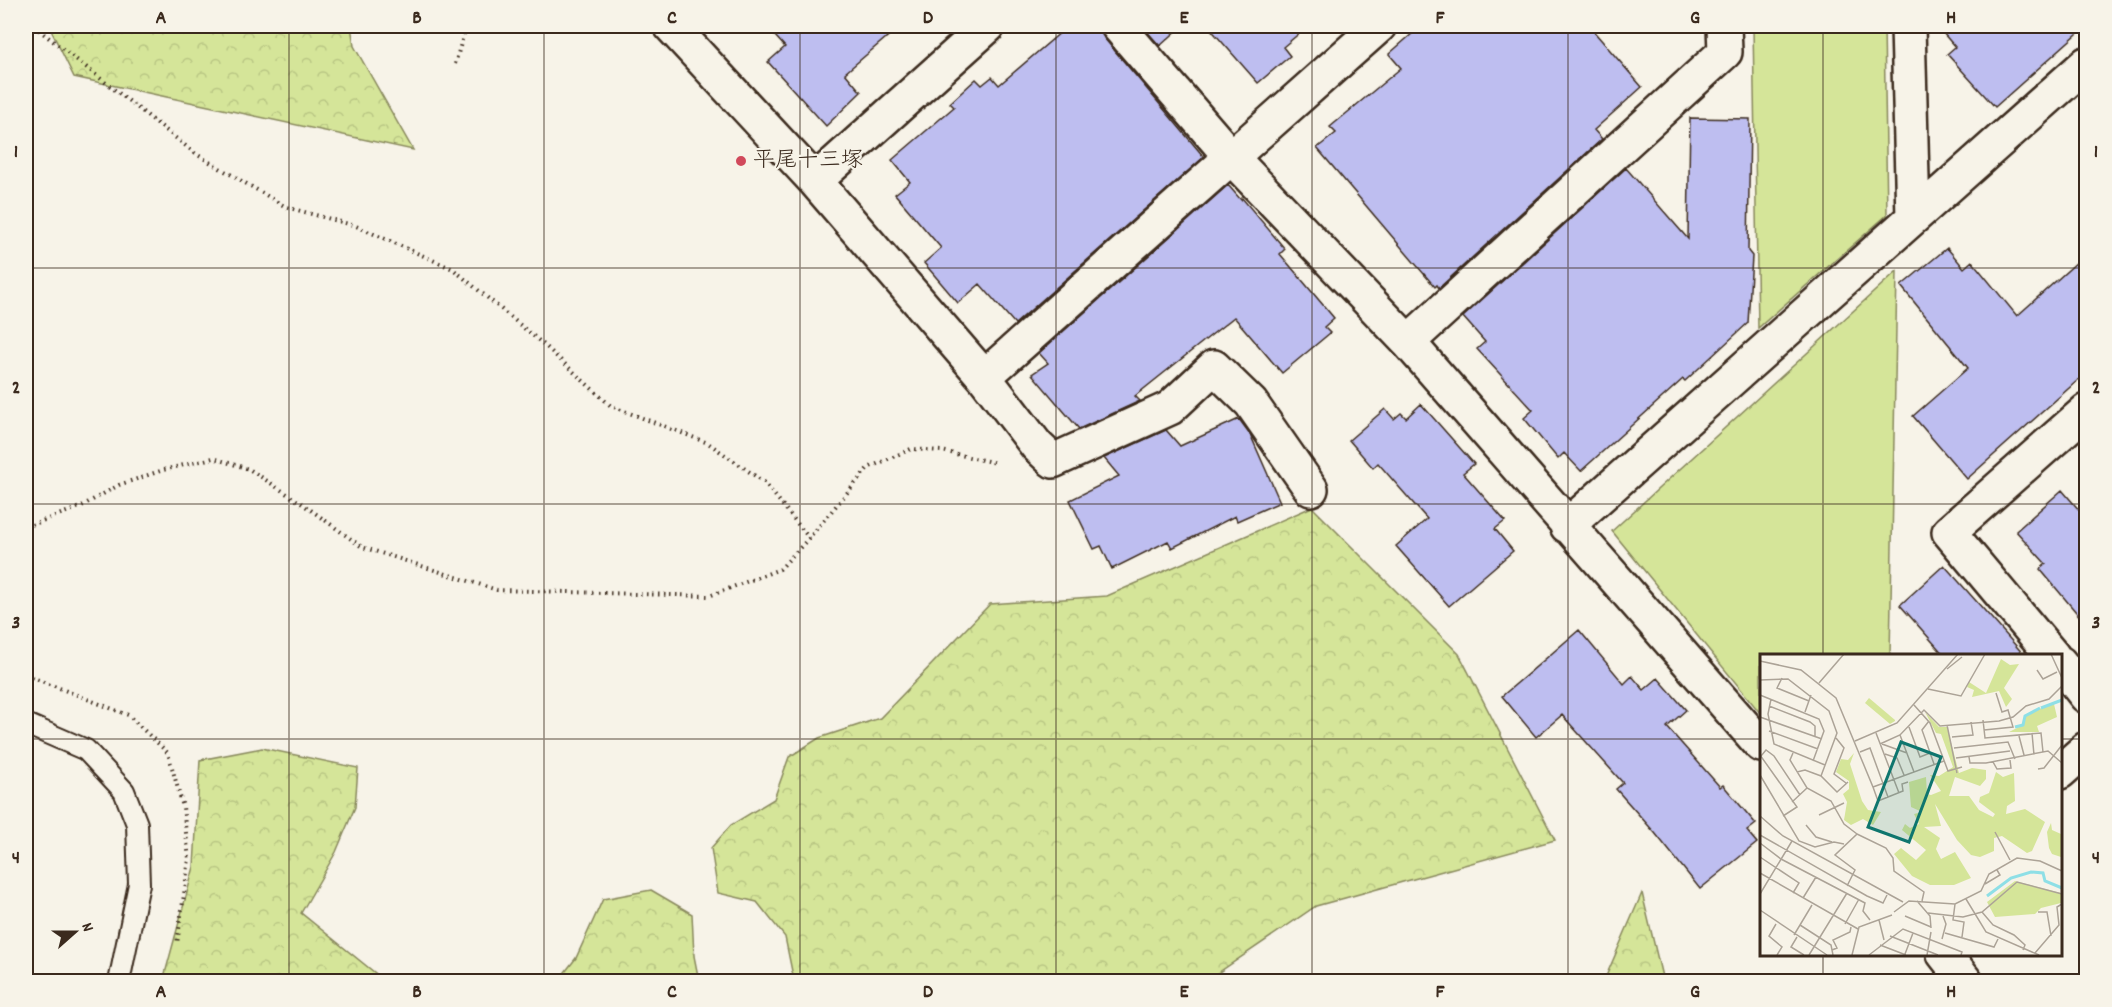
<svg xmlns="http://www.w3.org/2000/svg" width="2112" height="1007" font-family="Dekko,'Klee One',sans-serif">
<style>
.green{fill:#d5e599;stroke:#88885c;stroke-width:1.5}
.forest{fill:url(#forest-crowns);stroke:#88885c;stroke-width:1.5}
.building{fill:#bebef0;stroke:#3b2a1e;stroke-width:1.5}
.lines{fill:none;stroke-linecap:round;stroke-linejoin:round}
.lane-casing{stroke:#3b2a1e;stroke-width:24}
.street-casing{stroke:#3b2a1e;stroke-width:38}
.path{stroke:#3b2a1e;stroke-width:4;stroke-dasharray:1.5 4.5;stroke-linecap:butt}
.lane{stroke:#f7f3e8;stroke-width:20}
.street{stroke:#f7f3e8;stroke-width:33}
.grid{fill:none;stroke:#3b2a1e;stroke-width:1.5;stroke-opacity:0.55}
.poi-dot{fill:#d1495b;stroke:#f7f3e8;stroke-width:2}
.labels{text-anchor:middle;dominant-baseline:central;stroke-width:4.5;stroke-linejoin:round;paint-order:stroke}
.poi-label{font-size:22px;fill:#3b2a1e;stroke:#f7f3e8;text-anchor:start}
.inset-river{fill:none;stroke:#8edfe6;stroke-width:3}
.inset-road{fill:none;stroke:#aca397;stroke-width:1.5}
.view{fill:#0f766e;fill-opacity:0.15;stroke:#0f766e;stroke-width:3}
.inset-edge{fill:none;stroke:#3b2a1e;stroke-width:3}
.neatline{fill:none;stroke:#3b2a1e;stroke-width:2}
.grid-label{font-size:20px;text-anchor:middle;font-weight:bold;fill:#3b2a1e}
</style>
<defs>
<pattern id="forest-crowns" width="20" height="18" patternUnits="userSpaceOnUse" patternTransform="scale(1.5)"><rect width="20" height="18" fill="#d5e599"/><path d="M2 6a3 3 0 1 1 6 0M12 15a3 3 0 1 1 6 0" fill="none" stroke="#b8c583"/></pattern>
</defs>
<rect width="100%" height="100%" fill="#f7f3e8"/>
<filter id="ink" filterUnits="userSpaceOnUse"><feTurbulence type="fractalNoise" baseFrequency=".0167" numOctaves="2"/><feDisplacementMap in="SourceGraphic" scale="12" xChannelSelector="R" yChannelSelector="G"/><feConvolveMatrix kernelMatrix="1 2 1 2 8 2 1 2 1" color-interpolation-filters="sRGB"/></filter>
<g filter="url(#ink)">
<!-- green -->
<path class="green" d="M 1753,26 L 1884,26 L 1887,215 L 1758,328 Z
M 1897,271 L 1890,656 L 1761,656 L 1761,714 L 1612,531 Z"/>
<!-- forest -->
<path class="forest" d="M 49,26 L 351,26 L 354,46 L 413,150 L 74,77 Z
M 1312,507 L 1459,654 L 1555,840 L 1316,906 L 1206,981 L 794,981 L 785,937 L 757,902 L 718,893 L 711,848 L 731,825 L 774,799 L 789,757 L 819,738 L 880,718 L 990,604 L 1107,596 Z
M 262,748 L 358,768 L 355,807 L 336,852 L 301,913 L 385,981 L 163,981 L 194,867 L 200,760 Z
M 651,890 L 692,914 L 694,956 L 699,981 L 558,981 L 576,958 L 603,899 Z
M 1642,893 L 1663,981 L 1604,981 Z"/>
<!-- building -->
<path class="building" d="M 766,26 L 900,26 L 845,73 L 861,92 L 826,126 L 768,62 L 785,47 Z
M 1068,26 L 1100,26 L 1104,38 L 1204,157 L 1015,324 L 980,284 L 958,303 L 924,263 L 941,248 L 895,194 L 910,182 L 892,160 L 954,107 L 950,103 L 976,79 L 982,85 L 992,77 L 999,85 Z
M 1142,26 L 1182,26 L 1160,46 Z
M 1208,26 L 1308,26 L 1283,47 L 1290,56 L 1258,83 Z
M 1421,26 L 1589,26 L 1642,87 L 1594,130 L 1602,139 L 1439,288 L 1437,285 L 1435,287 L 1317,148 L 1336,133 L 1330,127 L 1401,68 L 1389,54 Z
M 1937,26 L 2086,26 L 1995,107 L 1947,54 L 1955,47 Z
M 1690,118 L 1750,119 L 1748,251 L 1752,256 L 1748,323 L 1685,381 L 1683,379 L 1581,471 L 1564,453 L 1558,459 L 1524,418 L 1533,410 L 1477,349 L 1485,342 L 1463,317 L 1626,168 L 1688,239 Z
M 1228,185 L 1241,200 L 1242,198 L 1285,249 L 1280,254 L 1334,318 L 1324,327 L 1330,333 L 1282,373 L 1234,317 L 1135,396 L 1140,401 L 1079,429 L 1032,374 L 1048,363 L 1039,353 Z
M 1947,248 L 1964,268 L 1972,261 L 2017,316 L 2086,254 L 2086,373 L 1967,479 L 1913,416 L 1968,368 L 1901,286 Z
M 1421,404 L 1474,464 L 1463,473 L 1505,521 L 1495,529 L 1513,551 L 1449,606 L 1396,546 L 1427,519 L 1378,463 L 1373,468 L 1349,440 L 1385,409 L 1394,419 L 1401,413 L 1406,418 Z
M 1239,419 L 1250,434 L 1280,502 L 1237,521 L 1235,516 L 1172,548 L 1168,541 L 1112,569 L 1101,546 L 1094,549 L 1070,500 L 1119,476 L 1104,458 L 1166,430 L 1180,446 Z
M 2062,490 L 2086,518 L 2086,624 L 2040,569 L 2046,564 L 2016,531 Z
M 1944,565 L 2025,656 L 1945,656 L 1900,605 Z
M 1579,630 L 1624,684 L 1632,676 L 1644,690 L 1658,678 L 1686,710 L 1667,727 L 1720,787 L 1723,785 L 1756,824 L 1747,831 L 1757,843 L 1700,889 L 1655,833 L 1616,789 L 1623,783 L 1562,715 L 1536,737 L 1502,696 Z"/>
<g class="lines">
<!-- lane casing -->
<g class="lane-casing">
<path id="lane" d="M 26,724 L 86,750 L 124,791 L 137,824 L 139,884 L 119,982"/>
</g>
<!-- street casing -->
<g class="street-casing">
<path id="street" d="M 671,26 L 815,181 L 988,26
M 1118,26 L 1230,156 L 1408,342 L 1761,745
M 1908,26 L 1913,218
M 815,181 L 984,377 L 1037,446 L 1053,461 L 1170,408 L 1214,367 L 1251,403 L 1311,489
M 1408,342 L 1725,52 L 1724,26
M 984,377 L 1379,26
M 1567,526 L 2086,64
M 2053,656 L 1949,532 L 2086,411
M 2060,663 L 2086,696
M 2060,772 L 2086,749
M 1944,954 L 1966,982"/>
</g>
<!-- path -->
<path class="path" d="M 34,26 L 196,154 L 286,207 L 356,226 L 453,269 L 543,344 L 611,406 L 708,443 L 764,482 L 809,538
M 455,64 L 466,26
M 26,527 L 80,507 L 119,485 L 163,470 L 213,458 L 249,469 L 304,505 L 362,547 L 497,590 L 709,596 L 780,569 L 809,538 L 868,468 L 911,449 L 942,451 L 996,463
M 26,675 L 128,715 L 168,753 L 183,807 L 189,859 L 177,944"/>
<!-- lane -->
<use href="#lane" class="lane"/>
<!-- street -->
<use href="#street" class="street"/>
</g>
</g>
<!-- grid -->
<path class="grid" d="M 289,26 L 289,982M 544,26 L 544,982M 800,26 L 800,982M 1056,26 L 1056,982M 1312,26 L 1312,982M 1568,26 L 1568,982M 1823,26 L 1823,656M 26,268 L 2086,268M 26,504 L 2086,504M 26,739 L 1761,739M 2060,739 L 2086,739M 1823,954 L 1823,982"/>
<!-- markers -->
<circle class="poi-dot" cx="741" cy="161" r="6"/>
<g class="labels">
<!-- poi labels -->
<g class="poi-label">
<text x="753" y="161">平尾十三塚</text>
</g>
</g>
<!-- overview -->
<g transform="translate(1760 654)">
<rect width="302" height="302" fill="#f7f3e8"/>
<path d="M 109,44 L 135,66 L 135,67 L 130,70 L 105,49 Z" fill="#d5e599"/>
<path d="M 241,5 L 250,11 L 259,10 L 244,34 L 252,45 L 246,53 L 239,37 L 212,43 L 214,36 L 207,33 L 209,28 L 226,39 ZM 294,50 L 297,63 L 277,72 L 279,78 L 249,78 L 263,71 L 264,63 L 273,57 ZM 165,58 L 179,73 L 187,73 L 199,119 L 212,114 L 226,116 L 226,125 L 220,132 L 195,123 L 189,142 L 209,142 L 219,156 L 233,163 L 235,160 L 219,148 L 220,143 L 229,139 L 236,118 L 243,123 L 254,119 L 255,147 L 247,152 L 246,160 L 265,155 L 285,168 L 272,197 L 267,199 L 242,182 L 234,184 L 234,197 L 220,203 L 211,201 L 197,186 L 175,150 L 181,172 L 164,173 L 180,184 L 176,195 L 181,205 L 195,198 L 211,224 L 194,231 L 170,231 L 152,222 L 134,200 L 141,194 L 156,206 L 166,196 L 142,176 L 145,170 L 150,174 L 159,170 L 154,160 L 162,158 L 151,153 L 149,128 L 166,123 L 167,140 L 171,141 L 181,137 L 170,121 L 179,122 L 193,113 L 181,80 L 176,79 ZM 94,99 L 90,110 L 102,147 L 108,156 L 121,158 L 113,171 L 103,165 L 91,171 L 84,166 L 87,148 L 83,140 L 89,135 L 89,127 L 76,118 L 81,105 L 88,106 ZM 291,169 L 292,176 L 301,180 L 301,203 L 292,200 L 289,194 L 287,178 ZM 255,227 L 301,239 L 301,249 L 281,254 L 275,260 L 235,263 L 227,248 Z" fill="#d5e599"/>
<path class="inset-river" d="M 281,54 L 302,46M 255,73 L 263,71 L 265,62 L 280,54M 227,242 L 251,224 L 271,218 L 283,219 L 285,227 L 302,234"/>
<path class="inset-road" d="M 291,0 L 302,24M 0,7 L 41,16 L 76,44 L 113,133 L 184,107M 187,15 L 202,3M 277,16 L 283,25 L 297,18M 22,24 L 17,34 L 49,47M 0,26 L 28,25 L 69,57 L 77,79 L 61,122M 59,29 L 84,0M 168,35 L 201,42 L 225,0M 0,41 L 59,65 L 64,77 L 53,107M 11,45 L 8,60 L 14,90 L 65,111M 154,51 L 170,69 L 188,117 L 202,113M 9,52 L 50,68 L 55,72 L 55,82M 45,58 L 51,41M 0,63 L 62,85M 223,66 L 225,84 L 281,79 L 283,98M 169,67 L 162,76 L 174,110M 187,71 L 197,119M 149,73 L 160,103 L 170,99M 224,76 L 253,73 L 248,56 L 242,58 L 236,39M 9,77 L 58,95M 116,79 L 139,139M 272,79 L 274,101M 140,81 L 154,118M 259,82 L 264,101M 192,83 L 213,81 L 211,68M 76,84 L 84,94 L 74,120 L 86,129M 95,87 L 137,69 L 198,0M 120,90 L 140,81 L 164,56 L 180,72 L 239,67 L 253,63 L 266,52 L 289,45 L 302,32M 122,90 L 147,99M 194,94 L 248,88 L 255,105M 100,98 L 110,94 L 128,143 L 118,147 L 113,133M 33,99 L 30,106 L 47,134 L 71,147 L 84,170 L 97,180 L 75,201 L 95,216 L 87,232M 125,100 L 137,104 L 144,121M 0,101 L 37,153 L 23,162M 1,102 L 6,96 L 14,102 L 40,141M 209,103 L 210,109 L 226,109 L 288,97 L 302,109M 196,104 L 250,97M 233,108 L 237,115 L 251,114 L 250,106M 278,115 L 284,114 L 302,91M 37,118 L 45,116 L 61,122 L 77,138 L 88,128M 0,121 L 39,187 L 55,193 L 74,188 L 84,190M 128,143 L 143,137 L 142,130 L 148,128M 32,148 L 47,134M 59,161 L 84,149M 0,162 L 23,182 L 143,248M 46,171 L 56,183 L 72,188M 235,178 L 250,206M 97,180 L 126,194 L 133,204 L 134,217 L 164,238 L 162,247M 0,181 L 107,242 L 123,249 L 127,241M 0,189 L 21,205 L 105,249 L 103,257 L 110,266M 0,203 L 39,229 L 33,239M 0,219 L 98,275M 225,230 L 240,221 L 237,216M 0,240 L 32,187M 43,244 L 56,223M 206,245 L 226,278 L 279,301M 157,247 L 170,262 L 171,274M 195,250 L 193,266 L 204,268 L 202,283M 0,256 L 67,301M 134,258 L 149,247 L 195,250 L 221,237 L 229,220 L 257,204 L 280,207 L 302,217M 222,258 L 233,271 L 254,281 L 265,291 L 263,296M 278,258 L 287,258 L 291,282M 168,259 L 203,263 L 222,258 L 257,228 L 302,240M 145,262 L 171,273M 119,266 L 124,286M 16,270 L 9,282 L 22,293 L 17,301M 85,270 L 99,245M 40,271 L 71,291 L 73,301M 185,279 L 234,293 L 238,285M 34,281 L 52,251M 130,282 L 178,301M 37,283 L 31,293 L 44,301M 182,285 L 186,270 L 183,262M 120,291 L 146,301M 72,296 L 77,294 L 73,286 L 90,278 L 91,273M 275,299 L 299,271 L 297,253 L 302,250M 145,300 L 153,279M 49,301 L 87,239M 92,301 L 99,273 L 132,261M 109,301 L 143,275 L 202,298 L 201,301M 167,301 L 171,278"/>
<path class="view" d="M 141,88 L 181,103 L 149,188 L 108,173 Z"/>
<rect width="302" height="302" class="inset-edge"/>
</g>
<!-- margin -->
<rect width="2112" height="1007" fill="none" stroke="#f7f3e8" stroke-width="66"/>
<!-- north arrow -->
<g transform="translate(75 932) rotate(69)" stroke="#f7f3e8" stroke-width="4.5" paint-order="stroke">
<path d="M0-4.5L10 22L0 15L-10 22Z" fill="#3b2a1e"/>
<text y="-9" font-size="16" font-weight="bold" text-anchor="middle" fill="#3b2a1e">N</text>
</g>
<rect x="33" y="33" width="2046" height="941" class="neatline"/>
<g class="grid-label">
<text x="161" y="23">A</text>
<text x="417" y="23">B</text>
<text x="672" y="23">C</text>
<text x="928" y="23">D</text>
<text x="1184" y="23">E</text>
<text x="1440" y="23">F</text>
<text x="1695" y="23">G</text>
<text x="1951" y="23">H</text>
<text x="16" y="157">1</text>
<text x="2096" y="157">1</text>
<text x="16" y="393">2</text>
<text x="2096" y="393">2</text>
<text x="16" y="628">3</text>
<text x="2096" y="628">3</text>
<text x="16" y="863">4</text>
<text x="2096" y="863">4</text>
<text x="161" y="997">A</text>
<text x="417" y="997">B</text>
<text x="672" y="997">C</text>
<text x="928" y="997">D</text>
<text x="1184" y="997">E</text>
<text x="1440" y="997">F</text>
<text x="1695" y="997">G</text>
<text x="1951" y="997">H</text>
</g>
</svg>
